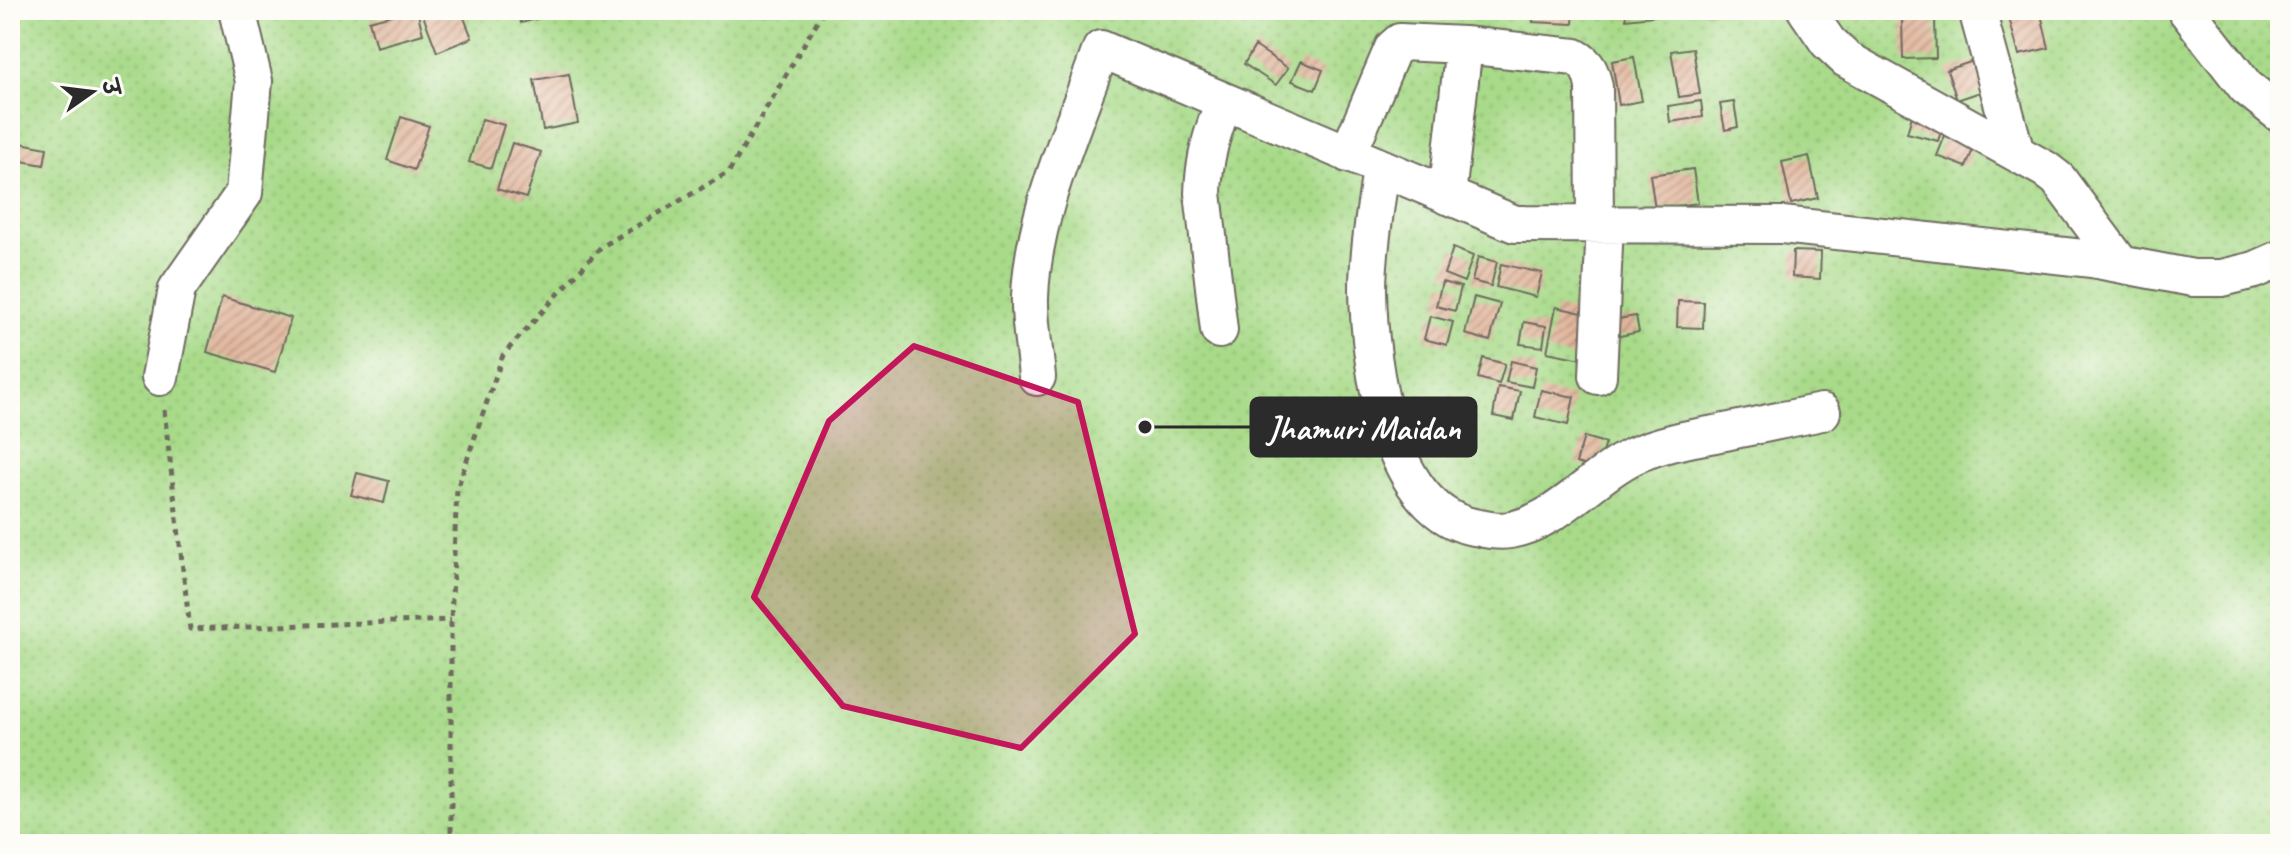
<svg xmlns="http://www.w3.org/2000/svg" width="2290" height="854" font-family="Caveat,'Playpen Sans Deva',sans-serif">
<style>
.grass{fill:url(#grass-dots);stroke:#6a825a;stroke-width:2}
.building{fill:url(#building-hatch)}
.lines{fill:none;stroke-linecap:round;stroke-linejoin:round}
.street-casing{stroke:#6e6a5e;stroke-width:40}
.path{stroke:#6e6a5e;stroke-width:5;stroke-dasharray:6 6;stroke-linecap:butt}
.street{stroke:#fff;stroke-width:36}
.marked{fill:#c2185b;fill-opacity:0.2;stroke:#c2185b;stroke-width:6;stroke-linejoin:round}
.leader{fill:none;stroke:#2b2b2b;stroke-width:3}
.callout-dot{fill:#2b2b2b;stroke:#fdfcf7;stroke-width:3}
.callout{fill:#2b2b2b;stroke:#2b2b2b;stroke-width:3}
.callout-label{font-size:34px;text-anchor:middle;font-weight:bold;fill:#fff}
</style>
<defs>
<pattern id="grass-dots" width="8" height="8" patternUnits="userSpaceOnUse" patternTransform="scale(2)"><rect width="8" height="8" fill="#a8da89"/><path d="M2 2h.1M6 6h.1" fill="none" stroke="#91bb76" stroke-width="1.8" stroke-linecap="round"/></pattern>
<pattern id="building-hatch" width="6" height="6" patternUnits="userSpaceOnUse" patternTransform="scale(2)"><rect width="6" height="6" fill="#e1b59b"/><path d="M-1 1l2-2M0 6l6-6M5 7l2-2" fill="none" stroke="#b7937f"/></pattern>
</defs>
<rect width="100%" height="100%" fill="#fdfcf7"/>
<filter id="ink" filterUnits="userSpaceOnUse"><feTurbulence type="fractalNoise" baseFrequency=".0125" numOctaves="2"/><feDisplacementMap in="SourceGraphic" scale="16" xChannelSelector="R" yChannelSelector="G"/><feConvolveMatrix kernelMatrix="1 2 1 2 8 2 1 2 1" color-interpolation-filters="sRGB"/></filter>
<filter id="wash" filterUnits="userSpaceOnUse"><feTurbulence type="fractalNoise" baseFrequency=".006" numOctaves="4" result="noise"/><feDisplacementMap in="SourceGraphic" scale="32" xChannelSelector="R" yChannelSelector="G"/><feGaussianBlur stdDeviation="1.8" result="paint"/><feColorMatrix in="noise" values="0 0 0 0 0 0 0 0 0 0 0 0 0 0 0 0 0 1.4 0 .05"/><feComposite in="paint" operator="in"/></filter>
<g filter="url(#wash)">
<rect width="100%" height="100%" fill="#eae0be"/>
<!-- grass -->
<path class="grass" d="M 10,10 L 2280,10 L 2280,844 L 10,844 Z"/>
<g id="blocks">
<!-- building -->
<path class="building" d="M 410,10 L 417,10 L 423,34 L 376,47 L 369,21 Z
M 421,10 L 461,10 L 472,38 L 437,52 Z
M 518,10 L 566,10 L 567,11 L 521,23 Z
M 1239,10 L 1258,10 L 1251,22 L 1237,13 Z
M 1534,10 L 1574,10 L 1573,24 L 1533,22 Z
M 1625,10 L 1669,10 L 1669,14 L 1626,19 Z
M 2040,10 L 2049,48 L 2019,55 L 2009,18 Z
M 1935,18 L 1936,58 L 1903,59 L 1902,19 Z
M 1255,46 L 1288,68 L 1276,85 L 1244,64 Z
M 1693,48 L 1700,94 L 1679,97 L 1671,51 Z
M 1634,57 L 1642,101 L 1619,105 L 1612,61 Z
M 1985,57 L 1995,87 L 1957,100 L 1947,70 Z
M 1301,61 L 1323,70 L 1315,90 L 1292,81 Z
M 569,74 L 578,123 L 543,130 L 534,80 Z
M 1701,101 L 1703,117 L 1670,122 L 1668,106 Z
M 1734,102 L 1738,127 L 1725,130 L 1720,104 Z
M 1912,116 L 1943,125 L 1938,141 L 1907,133 Z
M 401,117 L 429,126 L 414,170 L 387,160 Z
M 482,119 L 504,125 L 491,168 L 469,162 Z
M 1946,133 L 1975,144 L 1966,167 L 1937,156 Z
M 10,141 L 47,148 L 44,165 L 10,159 Z
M 512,143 L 541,152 L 526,198 L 497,189 Z
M 1809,156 L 1818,198 L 1791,204 L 1782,162 Z
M 1693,169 L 1698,203 L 1655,209 L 1650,175 Z
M 1453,248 L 1473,256 L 1464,282 L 1444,274 Z
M 1793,251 L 1821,252 L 1820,279 L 1792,277 Z
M 1478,257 L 1497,262 L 1491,286 L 1472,281 Z
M 1501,264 L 1542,273 L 1536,297 L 1496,287 Z
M 1442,282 L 1461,287 L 1455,311 L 1436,306 Z
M 222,297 L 291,318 L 275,372 L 207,352 Z
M 1474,297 L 1500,304 L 1490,341 L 1465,334 Z
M 1678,301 L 1704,302 L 1703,328 L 1677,327 Z
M 1556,307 L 1591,315 L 1582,359 L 1547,352 Z
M 1430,316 L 1453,322 L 1447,345 L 1424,339 Z
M 1636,316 L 1639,332 L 1615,337 L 1612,320 Z
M 1524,322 L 1546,326 L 1543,347 L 1520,344 Z
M 1483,358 L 1505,364 L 1499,384 L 1478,378 Z
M 1511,361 L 1536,367 L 1532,387 L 1506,382 Z
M 1498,387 L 1520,391 L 1514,420 L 1493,416 Z
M 1541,390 L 1574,397 L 1568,425 L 1535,417 Z
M 1584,437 L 1605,443 L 1597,469 L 1576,463 Z
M 357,473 L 389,481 L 384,503 L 351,495 Z"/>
</g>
</g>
<g filter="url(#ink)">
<use href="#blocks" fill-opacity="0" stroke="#6e6a5e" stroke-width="2"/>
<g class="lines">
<!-- street casing -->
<g class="street-casing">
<path id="street" d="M 1806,10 L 1828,42 L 1846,59 L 2045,169 L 2058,179 L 2121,264
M 1977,10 L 2016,153
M 2186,10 L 2246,87 L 2280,114
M 1348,154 L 1393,48 L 1400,42 L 1464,45 L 1575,57 C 1588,64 1591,72 1594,87 L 1595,224
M 1381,168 C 1376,208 1368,249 1368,289 C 1369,363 1388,517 1480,528 C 1489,530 1500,532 1510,530 C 1559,521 1590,477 1633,456 C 1659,444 1687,439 1715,434 C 1751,427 1787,419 1822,412
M 1447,196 L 1464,45
M 1219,330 L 1203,193 C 1204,158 1212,134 1224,101
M 1598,376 L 1605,224
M 160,377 L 177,289 L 244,193 L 254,81 L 237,10
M 1037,377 C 1035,351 1029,324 1030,297 C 1033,212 1073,129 1101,49 L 1515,224 L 1782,225 L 2092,259 L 2193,278 L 2222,278 L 2255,270 L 2280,259"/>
</g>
<!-- path -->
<path class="path" d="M 164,410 L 190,629 L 451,620
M 451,844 L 451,620 L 457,489 L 503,355 L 601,247 L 729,172 L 824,10"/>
<!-- street -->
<use href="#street" class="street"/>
</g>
</g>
<!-- marked area -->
<path class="marked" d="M 914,346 L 1078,402 L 1135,634 L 1021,748 L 843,706 L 754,597 L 829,421 Z"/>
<!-- callouts -->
<path class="leader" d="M1145 427L1251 427"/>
<circle class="callout-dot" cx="1145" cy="427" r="8"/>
<rect class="callout" x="1251" y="398" width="225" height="58" rx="8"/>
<g class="callout-label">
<text x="1364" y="439">Jhamuri Maidan</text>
</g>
<!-- margin -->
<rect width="2290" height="854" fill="none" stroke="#fdfcf7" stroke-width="40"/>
<!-- north arrow -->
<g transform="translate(92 92) rotate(76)" stroke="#fdfcf7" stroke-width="6" paint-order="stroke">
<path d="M0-6L14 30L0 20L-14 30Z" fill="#2b2b2b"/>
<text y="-12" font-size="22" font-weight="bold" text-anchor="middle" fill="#2b2b2b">उ</text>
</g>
</svg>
